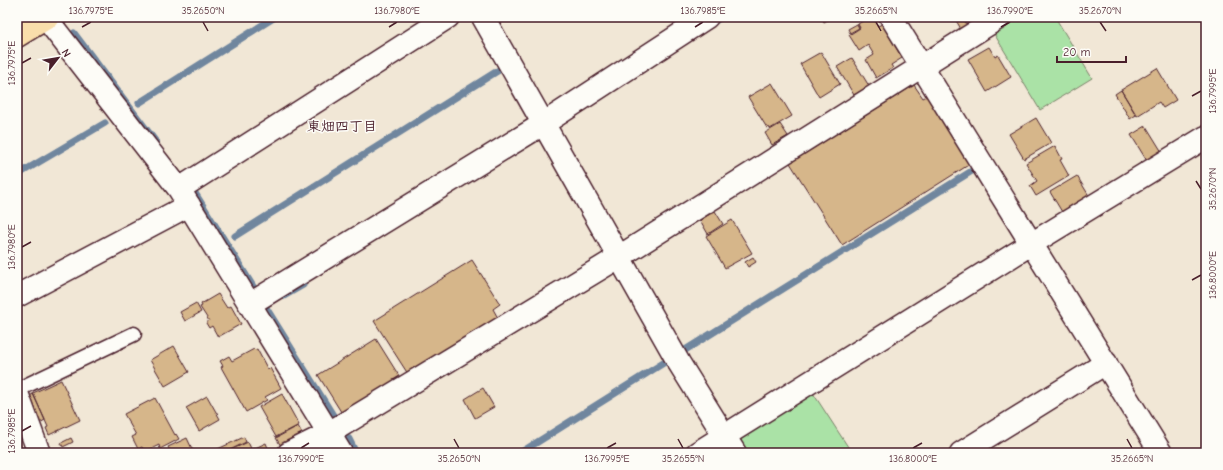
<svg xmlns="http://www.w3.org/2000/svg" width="1223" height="470" font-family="'Comic Neue','Klee One',sans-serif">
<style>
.green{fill:#aae2a6;stroke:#7a8068}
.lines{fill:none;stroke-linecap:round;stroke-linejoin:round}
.stream{stroke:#70869e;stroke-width:7}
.building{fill:#d6b68a;stroke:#4a1f2b}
.lane-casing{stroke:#4a1f2b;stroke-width:17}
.street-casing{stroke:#4a1f2b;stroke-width:25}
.primary-casing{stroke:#4a1f2b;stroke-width:25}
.lane{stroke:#fdfcf7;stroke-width:14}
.street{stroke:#fdfcf7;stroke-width:22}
.primary{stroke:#f9deab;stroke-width:22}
.ticks{fill:none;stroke:#4a1f2b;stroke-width:1.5}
.labels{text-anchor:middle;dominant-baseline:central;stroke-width:3;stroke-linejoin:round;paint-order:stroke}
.neighbourhood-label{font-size:14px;font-weight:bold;fill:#4a1f2b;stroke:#fdfcf7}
.neatline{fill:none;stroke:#4a1f2b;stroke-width:1.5}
.ticks-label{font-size:10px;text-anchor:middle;fill:#4a1f2b}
</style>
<rect width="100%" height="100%" fill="#f1e7d6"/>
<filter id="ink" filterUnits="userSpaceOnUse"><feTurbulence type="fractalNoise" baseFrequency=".025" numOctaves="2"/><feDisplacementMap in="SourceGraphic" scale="8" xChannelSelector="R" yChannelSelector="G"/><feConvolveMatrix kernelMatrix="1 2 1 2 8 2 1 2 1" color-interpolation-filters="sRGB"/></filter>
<g filter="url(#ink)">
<!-- green -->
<path class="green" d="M 1017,17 L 1055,17 L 1092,78 L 1040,110 L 993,32 Z
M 811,390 L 852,453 L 744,453 L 739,446 L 742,434 Z"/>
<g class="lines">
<!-- stream -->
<path class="stream" d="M 709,25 L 721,17
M 74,33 L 156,142
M 139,103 L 275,17
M 17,175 L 105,123
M 195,193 L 254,288
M 235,236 L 499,70
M 284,296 L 303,285
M 265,306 L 336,420
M 682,352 L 975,169
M 349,439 L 356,453
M 520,453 L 665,362"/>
</g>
<!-- building -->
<path class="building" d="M 821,17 L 833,17 L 824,22 Z
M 869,17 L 873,17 L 878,26 L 882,24 L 902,58 L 891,65 L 893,68 L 876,78 L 866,60 L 874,55 L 868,45 L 859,51 L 849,35 L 860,28 L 858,24 Z
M 954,17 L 962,17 L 967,25 L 961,29 Z
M 857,24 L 859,28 L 850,33 L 848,29 Z
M 989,47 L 995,57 L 998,55 L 1011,77 L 987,92 L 968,59 Z
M 821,52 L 840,84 L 819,97 L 800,64 Z
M 852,58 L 869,86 L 854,95 L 837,67 Z
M 1157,68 L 1176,100 L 1163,108 L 1159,102 L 1137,116 L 1121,90 Z
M 772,83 L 792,116 L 770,129 L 769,127 L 767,128 L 748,97 Z
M 914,85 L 923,98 L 927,96 L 970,164 L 842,245 L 790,163 Z
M 1121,90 L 1136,115 L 1130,119 L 1115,94 Z
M 1036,118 L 1051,143 L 1024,159 L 1009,134 Z
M 780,124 L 788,136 L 772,145 L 765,133 Z
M 1146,126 L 1162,152 L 1147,161 L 1131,135 Z
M 1055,146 L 1062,159 L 1060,160 L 1069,176 L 1036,196 L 1030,186 L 1037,181 L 1026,163 Z
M 1077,176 L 1091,199 L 1071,211 L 1069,207 L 1062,212 L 1050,192 Z
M 715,211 L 723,224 L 708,234 L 700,220 Z
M 732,220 L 752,253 L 725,268 L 706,236 Z
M 753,257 L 756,262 L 748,267 L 745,262 Z
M 472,260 L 500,304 L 493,309 L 498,318 L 408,374 L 374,321 Z
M 218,294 L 227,308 L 231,306 L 241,324 L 218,337 L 212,326 L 209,328 L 206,323 L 209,321 L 200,307 L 202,306 L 201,304 Z
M 196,303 L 201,312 L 185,321 L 180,312 Z
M 376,339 L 401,379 L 343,415 L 318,375 Z
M 174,346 L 189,372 L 165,386 L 150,360 Z
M 254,349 L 255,350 L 257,349 L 268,370 L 270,368 L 281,388 L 265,397 L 267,400 L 246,412 L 221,367 L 223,366 L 220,361 L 229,356 L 232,361 Z
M 61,380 L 80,420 L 49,435 L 46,428 L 48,427 L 33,393 Z
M 483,388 L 494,407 L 475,418 L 465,399 Z
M 33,394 L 45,420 L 38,424 L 28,397 Z
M 282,394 L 299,425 L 276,437 L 259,407 Z
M 207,396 L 220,419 L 199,431 L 186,408 Z
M 155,398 L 175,435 L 176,434 L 179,439 L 160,449 L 159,445 L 145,452 L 142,447 L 138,449 L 132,437 L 136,435 L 124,414 Z
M 298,426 L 302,433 L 281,446 L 276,438 Z
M 244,437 L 246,442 L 224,453 L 209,453 Z
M 71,438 L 73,442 L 63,447 L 61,443 Z
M 187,438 L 194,453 L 171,453 L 168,447 Z
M 248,442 L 253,453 L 224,453 Z
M 266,443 L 270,453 L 255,453 L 253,449 Z"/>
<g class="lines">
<!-- lane casing -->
<g class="lane-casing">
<path id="lane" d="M 17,390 L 134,334"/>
</g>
<!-- street casing -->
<g class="street-casing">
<path id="street" d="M 45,17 L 179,189 L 341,453
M 483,17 L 679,363 L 735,453
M 891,17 L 1161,453
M 179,189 L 448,17
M 17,296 L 189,205
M 250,304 L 543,124 L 707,17
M 17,393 L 39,453
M 289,453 L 329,433 L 619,257 L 1000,17
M 697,453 L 1031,244 L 1206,137
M 961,453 L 1106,363"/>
</g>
<!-- primary casing -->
<g class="primary-casing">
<path id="primary" d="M 17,36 L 48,17"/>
</g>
<!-- lane -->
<use href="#lane" class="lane"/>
<!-- street -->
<use href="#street" class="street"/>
<!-- primary -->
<use href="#primary" class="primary"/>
</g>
</g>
<!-- ticks -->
<path class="ticks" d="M 203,22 L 208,31M 876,22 L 881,31M 1100,22 L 1106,31M 82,27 L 91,22M 389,27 L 397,22M 695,27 L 703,22M 1001,27 L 1010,22M 22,63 L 31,58M 1192,96 L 1201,91M 1196,181 L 1201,189M 22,247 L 31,242M 1192,280 L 1201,275M 22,431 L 31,426M 454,439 L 459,448M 678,439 L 683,448M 1127,439 L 1132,448M 301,448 L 309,443M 607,448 L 616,443M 913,448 L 922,443"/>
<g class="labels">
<!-- neighbourhood labels -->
<g class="neighbourhood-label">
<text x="342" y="126">東畑四丁目</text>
</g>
</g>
<!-- margin -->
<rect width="1223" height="470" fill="none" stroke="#fdfcf7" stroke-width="44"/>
<!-- north arrow -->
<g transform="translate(58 58) rotate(59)" stroke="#fdfcf7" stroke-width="3" paint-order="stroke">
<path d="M0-3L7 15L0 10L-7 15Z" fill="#4a1f2b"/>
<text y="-6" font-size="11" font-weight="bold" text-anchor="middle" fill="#4a1f2b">N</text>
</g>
<!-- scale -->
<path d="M1057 56v6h69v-6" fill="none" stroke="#4a1f2b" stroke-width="2"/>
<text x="1063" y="56" font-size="12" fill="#4a1f2b" stroke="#fdfcf7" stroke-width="3" paint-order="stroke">20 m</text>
<rect x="22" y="22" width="1179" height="426" class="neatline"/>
<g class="ticks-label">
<text x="91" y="14">136.7975°E</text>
<text x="203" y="14">35.2650°N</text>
<text x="397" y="14">136.7980°E</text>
<text x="703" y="14">136.7985°E</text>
<text x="876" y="14">35.2665°N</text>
<text x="1010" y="14">136.7990°E</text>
<text x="1100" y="14">35.2670°N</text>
<text transform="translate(11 63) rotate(-90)" y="4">136.7975°E</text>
<text transform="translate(1212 91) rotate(-90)" y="4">136.7995°E</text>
<text transform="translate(1212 189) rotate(-90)" y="4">35.2670°N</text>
<text transform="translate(11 247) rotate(-90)" y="4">136.7980°E</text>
<text transform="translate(1212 275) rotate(-90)" y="4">136.8000°E</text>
<text transform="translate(11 431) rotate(-90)" y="4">136.7985°E</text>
<text x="301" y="462">136.7990°E</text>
<text x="459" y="462">35.2650°N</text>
<text x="607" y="462">136.7995°E</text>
<text x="683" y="462">35.2655°N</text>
<text x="913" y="462">136.8000°E</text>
<text x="1132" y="462">35.2665°N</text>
</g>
</svg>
